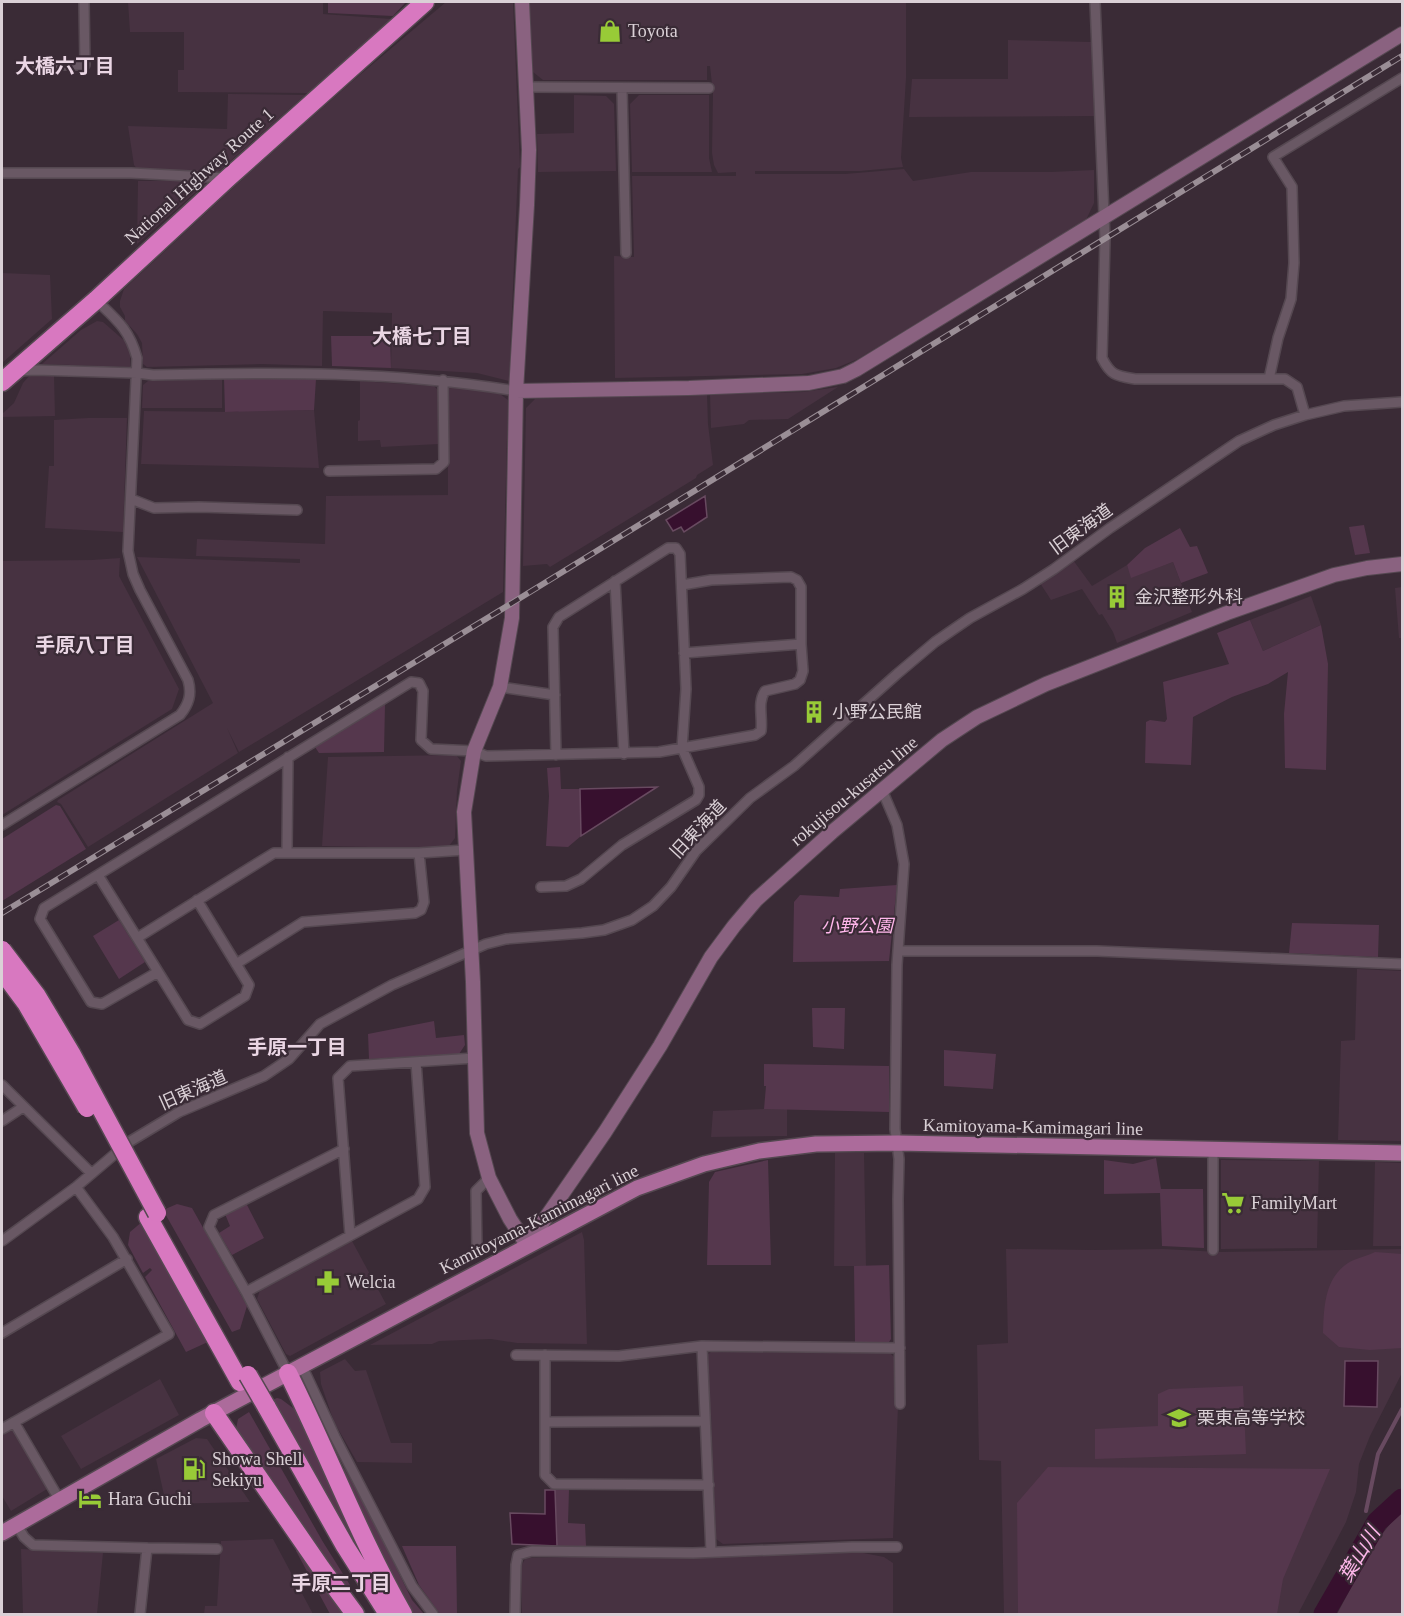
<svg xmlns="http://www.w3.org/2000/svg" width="1404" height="1616" font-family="'Times New Roman','Noto Sans JP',serif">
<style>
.built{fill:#473241}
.green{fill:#55374d}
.water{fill:#37102e;stroke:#684a60;stroke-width:1.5}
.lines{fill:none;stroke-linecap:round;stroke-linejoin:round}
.stream{stroke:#684a60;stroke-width:4}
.river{stroke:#37102e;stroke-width:21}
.street-casing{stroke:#554851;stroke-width:12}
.secondary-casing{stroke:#554851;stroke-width:16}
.primary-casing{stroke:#554851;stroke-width:18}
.highway-casing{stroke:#554851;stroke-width:21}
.street{stroke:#695864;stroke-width:9}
.secondary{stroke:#8a6280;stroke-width:14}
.primary{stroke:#ac6b9b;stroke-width:15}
.highway{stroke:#d878c0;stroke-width:18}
.rail-casing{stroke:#9a8e96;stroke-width:6}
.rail{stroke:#3a2b36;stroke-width:4;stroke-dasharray:11;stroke-linecap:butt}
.highway-bridge-casing{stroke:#554851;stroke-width:21;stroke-linecap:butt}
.highway-bridge{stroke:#d878c0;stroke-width:18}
.labels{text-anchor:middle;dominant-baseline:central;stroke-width:4.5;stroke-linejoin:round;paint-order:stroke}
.poi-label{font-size:18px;fill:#dad0d6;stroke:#3a2b36;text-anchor:start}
.street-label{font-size:18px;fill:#dad0d6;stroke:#3a2b36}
.park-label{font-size:18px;font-style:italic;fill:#ffb7eb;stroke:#3a2b36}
.neighbourhood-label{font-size:20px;font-weight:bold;fill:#ead6e4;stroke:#3a2b36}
.water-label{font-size:20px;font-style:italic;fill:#fdb6e9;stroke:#3a2b36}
</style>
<rect width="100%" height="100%" fill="#3a2b36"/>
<!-- built -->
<path class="built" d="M 128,2 L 323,2 L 323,14 L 391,19 L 308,93 L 178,92 L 178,70 L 184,70 L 184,32 L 130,32 Z
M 446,2 L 513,2 L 520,167 L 518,169 L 509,381 L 477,373 L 391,368 L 392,313 L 323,311 L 322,366 L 262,364 L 147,367 L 143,364 L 142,343 L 137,334 L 125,321 L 125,316 L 120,307 L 120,301 L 124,289 L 245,177 L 355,79 Z
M 529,2 L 906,2 L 906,78 L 901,158 L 903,167 L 860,171 L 755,171 L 755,174 L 845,174 L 904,169 L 913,181 L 971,172 L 1051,172 L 1094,170 L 1094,203 L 1086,220 L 858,359 L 836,368 L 802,374 L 615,378 L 614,256 L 634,257 L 632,176 L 736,176 L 736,172 L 718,173 L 714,165 L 712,153 L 713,93 L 710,66 L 707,66 L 707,80 L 543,80 L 533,72 Z
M 1008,40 L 1091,42 L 1094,116 L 909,117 L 912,79 L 1008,79 Z
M 228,94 L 305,95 L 218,172 L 138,170 L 134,165 L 128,126 L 227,129 Z
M 574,95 L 606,96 L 614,104 L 616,171 L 538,172 L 537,134 L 574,133 Z
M 639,95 L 709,95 L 709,158 L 712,172 L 632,172 L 630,104 Z
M 138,181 L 204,181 L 206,183 L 137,244 Z
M 2,273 L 50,275 L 52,319 L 2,363 Z
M 97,321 L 103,322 L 127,343 L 130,349 L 130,367 L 42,364 L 81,330 Z
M 30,375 L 54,375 L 55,416 L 2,417 L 2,414 L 14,403 L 23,383 Z
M 222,379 L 222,408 L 142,408 L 143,385 L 148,381 Z
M 360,381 L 434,386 L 439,391 L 439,444 L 381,447 L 380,440 L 358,441 L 358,421 L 360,420 Z
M 448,386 L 500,394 L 508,400 L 503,592 L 239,752 L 227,728 L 238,753 L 88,847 L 61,804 L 57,802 L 58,800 L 213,703 L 137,557 L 300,563 L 300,559 L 196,556 L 197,539 L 325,544 L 326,496 L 448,495 Z
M 838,387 L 788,419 L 749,420 L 744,424 L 711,428 L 710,394 L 803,392 Z
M 707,394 L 708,424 L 713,465 L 697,475 L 696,478 L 550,567 L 547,564 L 523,566 L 526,408 L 535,399 Z
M 314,410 L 319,468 L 141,464 L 144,411 L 238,412 L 239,411 Z
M 88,418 L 127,418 L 123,532 L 45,528 L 49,466 L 54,466 L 54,420 Z
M 120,558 L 119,576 L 179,689 L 172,709 L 2,815 L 2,561 L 92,560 Z
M 1073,560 L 1092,586 L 1127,565 L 1132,577 L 1173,562 L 1192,612 L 1117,643 L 1113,632 L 1102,614 L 1099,615 L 1082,589 L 1051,600 L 1040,583 Z
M 1402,587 L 1402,638 L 1399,638 L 1395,588 Z
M 1311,596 L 1321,625 L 1263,651 L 1250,620 Z
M 456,755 L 461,761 L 457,790 L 455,838 L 449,846 L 415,848 L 322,846 L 328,757 Z
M 1357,969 L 1402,971 L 1402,1141 L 1338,1140 L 1341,1041 L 1355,1040 Z
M 787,1108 L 787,1136 L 711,1137 L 713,1111 Z
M 835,1153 L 864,1153 L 866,1266 L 834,1266 Z
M 1221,1160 L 1319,1161 L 1317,1248 L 1221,1249 Z
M 1375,1162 L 1402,1163 L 1402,1246 L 1373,1246 Z
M 582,1232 L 584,1240 L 587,1344 L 517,1343 L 491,1339 L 439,1341 L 432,1344 L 370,1345 Z
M 352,1241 L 386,1304 L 290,1356 L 286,1354 L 257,1299 L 260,1290 Z
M 1006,1249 L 1093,1250 L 1163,1249 L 1219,1252 L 1402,1249 L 1402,1373 L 1370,1436 L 1359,1464 L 1356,1492 L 1346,1522 L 1298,1614 L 1004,1614 L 1001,1461 L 979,1460 L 977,1345 L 1008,1343 Z
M 711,1352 L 890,1353 L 895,1358 L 895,1395 L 898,1406 L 893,1538 L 723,1544 L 716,1539 L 711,1415 L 705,1356 Z
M 345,1359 L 355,1371 L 366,1370 L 391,1443 L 412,1443 L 412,1463 L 357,1462 L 334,1422 L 321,1384 L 320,1372 Z
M 160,1379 L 179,1415 L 81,1469 L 61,1436 Z
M 10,1430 L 15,1432 L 47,1489 L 11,1511 L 2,1496 L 2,1435 Z
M 196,1438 L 207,1439 L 250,1502 L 166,1504 L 156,1459 Z
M 273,1539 L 313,1614 L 204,1614 L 205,1606 L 217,1606 L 221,1541 Z
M 21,1549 L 103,1553 L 97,1614 L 23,1614 Z
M 848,1550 L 884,1557 L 893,1563 L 893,1614 L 522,1614 L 521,1567 L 525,1559 L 529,1558 Z"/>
<!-- green -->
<path class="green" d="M 328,2 L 406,2 L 393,16 L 328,13 Z
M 331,336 L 390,336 L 391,368 L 332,366 Z
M 224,378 L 316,379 L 314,410 L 225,412 Z
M 1364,525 L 1370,553 L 1355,555 L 1349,527 Z
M 1180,528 L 1190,547 L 1197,546 L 1208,573 L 1181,583 L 1173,562 L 1131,578 L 1127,565 L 1145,548 Z
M 1250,620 L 1263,651 L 1321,625 L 1328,664 L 1326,770 L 1285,768 L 1284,714 L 1288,672 L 1268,684 L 1232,697 L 1193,717 L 1191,765 L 1145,763 L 1146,722 L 1150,720 L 1165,722 L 1167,719 L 1163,682 L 1229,664 L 1217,633 Z
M 385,704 L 384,752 L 319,753 L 315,747 Z
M 560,767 L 561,789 L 580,789 L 581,836 L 568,847 L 546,846 L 549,796 L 547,768 Z
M 56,805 L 60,806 L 86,849 L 2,901 L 2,839 Z
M 897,885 L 889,961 L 793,962 L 794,902 L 800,895 L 839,897 L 840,889 Z
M 119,920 L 145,962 L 119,979 L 93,936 Z
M 1292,923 L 1379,925 L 1378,957 L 1289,953 Z
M 812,1008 L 845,1008 L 844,1049 L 813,1047 Z
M 434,1021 L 436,1038 L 464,1035 L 465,1045 L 459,1054 L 369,1059 L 368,1034 Z
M 944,1050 L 996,1054 L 993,1089 L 944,1086 Z
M 764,1064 L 889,1066 L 889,1112 L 764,1109 L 766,1086 L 764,1086 Z
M 1156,1158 L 1161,1189 L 1203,1189 L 1204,1248 L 1162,1246 L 1160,1193 L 1104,1194 L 1104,1160 L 1133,1164 Z
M 768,1160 L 771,1265 L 707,1265 L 709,1182 L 715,1172 Z
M 246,1203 L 264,1238 L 232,1255 L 219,1233 L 230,1226 L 225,1214 Z
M 177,1204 L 192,1208 L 247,1306 L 240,1329 L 232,1332 L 163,1210 Z
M 143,1221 L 210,1341 L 186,1352 L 145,1277 L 152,1270 L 150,1268 L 143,1273 L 128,1245 L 130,1232 Z
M 1375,1252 L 1402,1254 L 1402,1348 L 1370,1350 L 1339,1347 L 1323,1333 C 1324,1308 1324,1279 1348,1263 C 1356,1258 1367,1256 1375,1252 Z
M 889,1265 L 891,1339 L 889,1342 L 855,1342 L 854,1266 Z
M 1243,1386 L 1246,1454 L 1095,1459 L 1095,1429 L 1158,1426 L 1158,1394 L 1169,1389 Z
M 277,1398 L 281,1399 L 297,1411 L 359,1543 L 352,1545 L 272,1400 Z
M 249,1412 L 323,1542 L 350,1585 L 344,1589 L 238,1435 L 236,1429 L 238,1419 Z
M 1048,1467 L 1330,1469 L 1283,1579 L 1277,1614 L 1018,1614 L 1017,1503 Z
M 344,1468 L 367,1509 L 412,1600 L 424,1614 L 410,1614 L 398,1595 L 342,1470 Z
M 555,1490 L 569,1490 L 568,1523 L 585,1524 L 586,1546 L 557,1546 Z
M 1402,1509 L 1402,1614 L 1337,1614 L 1375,1543 Z
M 402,1546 L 456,1546 L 457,1614 L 440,1614 L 419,1585 Z
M 299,1549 L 346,1614 L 330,1614 L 296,1551 Z"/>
<!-- water -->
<path class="water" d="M 705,496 L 707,517 L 684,532 L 681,527 L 673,531 L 666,520 Z
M 657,787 L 581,836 L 580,789 Z
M 1345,1361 L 1378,1361 L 1377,1407 L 1344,1406 Z
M 545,1490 L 555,1490 L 557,1546 L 512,1544 L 510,1513 L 545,1514 Z"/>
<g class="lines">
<!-- stream -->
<path class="stream" d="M 1366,1511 L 1378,1454 L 1402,1409
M 1368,1540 L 1377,1522"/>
<!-- river -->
<path class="river" d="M 1324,1614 L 1377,1522 L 1402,1499"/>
<!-- street casing -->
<g class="street-casing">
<path id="street" d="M 1095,2 L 1105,239 L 1102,358 C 1111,376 1117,376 1135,379 L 1285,379 L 1297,387 L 1305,415
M 38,65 L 85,65 L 84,2
M 525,87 L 709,88
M 622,89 L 626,253
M 2,173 L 131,173 L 228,178
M 19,371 L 35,370 L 137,373 L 153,375 C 274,372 396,371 516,391
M 1269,379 L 1278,338 L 1291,299 L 1294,263 L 1292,187 L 1273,157 L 1402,78
M 329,471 L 436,469 L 444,462 L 443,380
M 131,499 L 154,508 L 199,507 L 297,510
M 615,581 L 624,754
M 684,653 L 801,644
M 500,687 L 555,695
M 882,790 L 897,825 L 904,864 L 897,965 L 895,1129 L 899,1159 L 898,1199 L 900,1404
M 2,825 L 180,715 C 189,704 192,694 188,680 L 140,590 L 133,574 L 128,551 L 137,358 C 129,329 117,320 96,300
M 287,852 L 288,757
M 98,875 L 188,1020 L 200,1024 L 245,996 L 249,985 L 197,900
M 541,887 L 566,886 L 581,879 L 622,845 L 696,800 L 699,795 L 699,787 L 682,748 L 686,689 L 680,554 L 676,548 L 668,548 L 559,617 L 553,627 L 556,755
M 137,938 L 274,853 L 419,853 L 465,850
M 898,951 L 1097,951 L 1402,964
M 236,964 L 303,922 L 415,913 L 421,910 L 424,902 L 419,853
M 158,972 L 102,1004 L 91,1002 L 40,919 L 44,908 L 411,682 L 419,683 L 423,691 L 421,740 L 431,749 L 474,751 L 486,756 L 659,752 L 755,735 L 761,731 C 763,717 757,703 765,691 L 795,684 L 800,680 L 803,671 L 801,644 L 801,587 L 797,580 L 791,577 L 711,580 L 682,585
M 2,1085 L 91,1173
M 2,1121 L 23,1107
M 1213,1150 L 1213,1250
M 350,1235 L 338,1078 L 350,1066 L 475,1058
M 2,1241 L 76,1187 L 129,1142 L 179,1112 L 264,1076 L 289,1059 L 320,1024 L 392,985 L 486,944 L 506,939 L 582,933 L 604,930 L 632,920 L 653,906 L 671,887 L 696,851 L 750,798 L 794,766 L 897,674 L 935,642 L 970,618 L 1023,589 L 1054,569 L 1110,528 L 1239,441 L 1274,425 L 1305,415 L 1344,406 L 1402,402
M 477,1251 L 476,1191 L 489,1178
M 246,1292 L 418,1199 L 425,1187 L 416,1062
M 2,1333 L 127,1259
M 702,1346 L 711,1552
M 516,1355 L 619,1356 L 702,1346 L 900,1348
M 545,1355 L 545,1475 L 554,1484 L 709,1485
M 302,1366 L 335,1437 L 412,1586 L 433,1614
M 288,1373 L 246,1292 L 209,1227 L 214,1215 L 344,1149
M 14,1422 L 59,1499
M 546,1422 L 705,1421
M 2,1429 L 169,1334 L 113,1237 L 76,1187
M 16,1524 L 24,1537 L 33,1545 L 147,1548 L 140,1614
M 147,1548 L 217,1549
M 515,1614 L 516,1565 L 518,1555 L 532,1551 L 693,1553 L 852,1547 L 897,1547"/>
</g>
<!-- secondary casing -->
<g class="secondary-casing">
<path id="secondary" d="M 522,2 L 529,150 L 527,205 L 516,391 L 512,618 L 500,687 L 474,751 L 464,812 L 473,982 L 477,1133 L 489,1178 L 510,1219 L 527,1245 L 605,1132 L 660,1046 L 711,957 L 734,926 L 756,900 L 832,832 L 942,740 L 977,717 L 1046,684 L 1227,613 L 1334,575 L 1367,568 L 1402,564
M 516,391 L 689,388 L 809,383 L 843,376 L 857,369 L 1402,34"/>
</g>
<!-- primary casing -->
<g class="primary-casing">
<path id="primary" d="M 2,1533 L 200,1420 L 637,1188 L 704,1164 L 759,1151 L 816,1144 L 898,1143 L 1402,1153"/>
</g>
<!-- highway casing -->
<g class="highway-casing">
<path id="highway" d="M 2,382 L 96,300 L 228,178 L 425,2
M 148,1217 L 240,1382
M 288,1373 C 328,1453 359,1537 403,1614
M 266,1406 L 345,1546 L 388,1614
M 214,1413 L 321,1568 L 355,1614"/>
</g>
<!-- street -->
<use href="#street" class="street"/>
<!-- secondary -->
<use href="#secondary" class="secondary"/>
<!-- primary -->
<use href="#primary" class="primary"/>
<!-- highway -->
<use href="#highway" class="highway"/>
<!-- rail casing -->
<g class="rail-casing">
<path id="rail" d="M 2,913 L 512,603 L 1402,56"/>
</g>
<!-- rail -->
<use href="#rail" class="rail"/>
<!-- highway-bridge casing -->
<g class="highway-bridge-casing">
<path id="highway-bridge" d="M 2,950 L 37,996 L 71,1053 L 157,1213
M 2,971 L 26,1003 L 87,1108
M 248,1375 L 266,1406"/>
</g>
<!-- highway-bridge -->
<use href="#highway-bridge" class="highway-bridge"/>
</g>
<!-- icons -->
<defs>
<g id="shop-bare" transform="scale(1.8)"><path d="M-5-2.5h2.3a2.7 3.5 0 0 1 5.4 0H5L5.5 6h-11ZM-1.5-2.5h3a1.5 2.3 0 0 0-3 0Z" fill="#98cb37" stroke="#3a2b36" stroke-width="2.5" paint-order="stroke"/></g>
<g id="building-bare" transform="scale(1.8)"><path d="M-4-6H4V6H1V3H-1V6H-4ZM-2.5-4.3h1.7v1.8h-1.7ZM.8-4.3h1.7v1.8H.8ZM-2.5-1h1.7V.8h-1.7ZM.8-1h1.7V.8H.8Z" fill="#98cb37" stroke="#3a2b36" stroke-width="2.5" paint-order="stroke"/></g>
<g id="supermarket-bare" transform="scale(1.8)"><path d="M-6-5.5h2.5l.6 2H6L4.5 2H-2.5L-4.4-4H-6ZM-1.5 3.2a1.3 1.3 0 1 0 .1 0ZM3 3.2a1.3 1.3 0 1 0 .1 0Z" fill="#98cb37" stroke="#3a2b36" stroke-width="2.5" paint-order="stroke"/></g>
<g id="pharmacy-bare" transform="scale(1.8)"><path d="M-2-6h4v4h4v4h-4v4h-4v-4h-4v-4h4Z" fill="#98cb37" stroke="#3a2b36" stroke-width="2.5" paint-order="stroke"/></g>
<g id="school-bare" transform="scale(1.8)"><path d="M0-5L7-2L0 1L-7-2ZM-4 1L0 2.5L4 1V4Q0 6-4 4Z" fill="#98cb37" stroke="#3a2b36" stroke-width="2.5" paint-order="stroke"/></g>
<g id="fuel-bare" transform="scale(1.8)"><path d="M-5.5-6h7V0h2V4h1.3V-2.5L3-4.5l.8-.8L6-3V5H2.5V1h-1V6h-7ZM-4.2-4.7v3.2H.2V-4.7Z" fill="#98cb37" stroke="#3a2b36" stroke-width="2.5" paint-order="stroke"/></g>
<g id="hotel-bare" transform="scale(1.8)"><path d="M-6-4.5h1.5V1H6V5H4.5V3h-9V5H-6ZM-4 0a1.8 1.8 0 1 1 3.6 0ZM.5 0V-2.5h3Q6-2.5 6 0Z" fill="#98cb37" stroke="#3a2b36" stroke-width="2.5" paint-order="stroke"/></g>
</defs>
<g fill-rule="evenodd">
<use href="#shop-bare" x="610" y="31"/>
<use href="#building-bare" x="1117" y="597"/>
<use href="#building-bare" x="814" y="712"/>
<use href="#supermarket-bare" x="1233" y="1203"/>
<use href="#pharmacy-bare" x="328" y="1282"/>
<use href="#school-bare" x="1179" y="1418"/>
<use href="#fuel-bare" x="194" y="1469"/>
<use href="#hotel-bare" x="90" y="1499"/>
</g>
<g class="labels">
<!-- poi labels -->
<g class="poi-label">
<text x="628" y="31">Toyota</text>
<text x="1135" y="597">金沢整形外科</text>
<text x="832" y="712">小野公民館</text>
<text x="1251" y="1203">FamilyMart</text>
<text x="346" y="1282">Welcia</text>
<text x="1197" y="1418">栗東高等学校</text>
<text x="212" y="1459">Showa Shell<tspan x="212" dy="21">Sekiyu</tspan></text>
<text x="108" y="1499">Hara Guchi</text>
</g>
<!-- street labels -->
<g class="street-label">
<text transform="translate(199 176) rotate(-42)">National Highway Route 1</text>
<text transform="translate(1081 529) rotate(-36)">旧東海道</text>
<text transform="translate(854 791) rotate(-40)">rokujisou-kusatsu line</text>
<text transform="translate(698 829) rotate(-47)">旧東海道</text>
<text transform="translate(193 1090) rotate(-24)">旧東海道</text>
<text transform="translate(1033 1127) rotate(1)">Kamitoyama-Kamimagari line</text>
<text transform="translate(539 1219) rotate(-27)">Kamitoyama-Kamimagari line</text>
</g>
<!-- park labels -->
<g class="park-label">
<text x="857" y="926">小野公園</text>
</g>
<!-- neighbourhood labels -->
<g class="neighbourhood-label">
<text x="65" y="66">大橋六丁目</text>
<text x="422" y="336">大橋七丁目</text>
<text x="85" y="645">手原八丁目</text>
<text x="297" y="1047">手原一丁目</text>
<text x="341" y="1583">手原二丁目</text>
</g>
<!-- water labels -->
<g class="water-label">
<text transform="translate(1359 1554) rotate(-59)">葉山川</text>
</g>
</g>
<!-- border -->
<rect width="1404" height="1616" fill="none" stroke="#dad0d6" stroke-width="6"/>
</svg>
